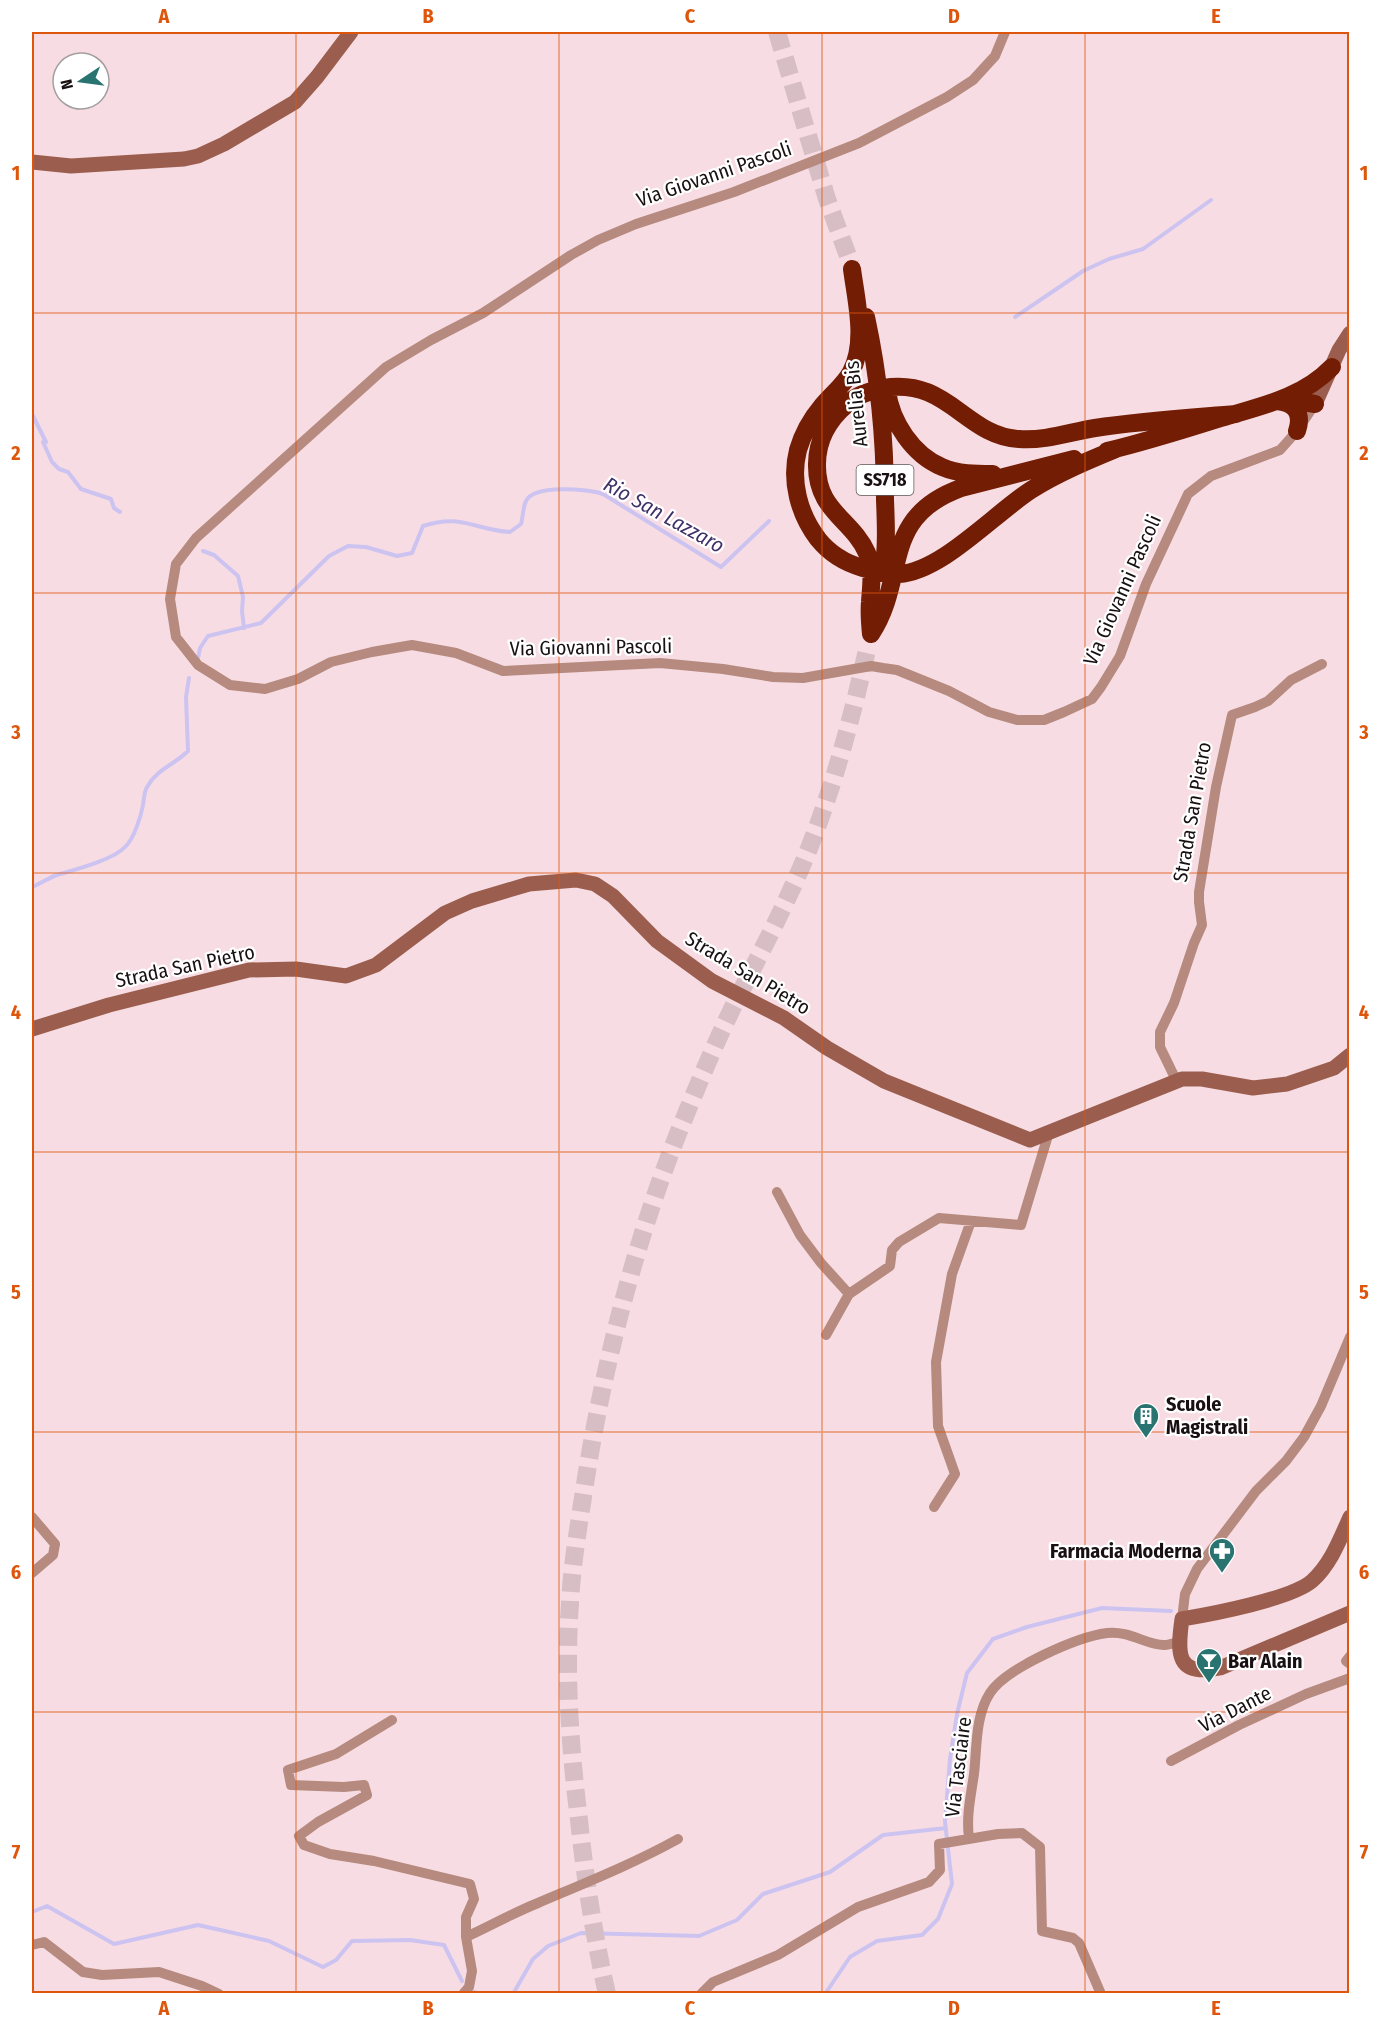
<svg xmlns="http://www.w3.org/2000/svg" width="1381" height="2025" font-family="'Fira Sans Condensed',sans-serif">
<style>
.lines{fill:none;stroke-linecap:round;stroke-linejoin:round}
.stream{stroke:#ccc3f1;stroke-width:4}
.highway-tunnel{stroke:#d6bec4;stroke-width:18;stroke-dasharray:18 9;stroke-linecap:butt}
.street{stroke:#b68a7f;stroke-width:10}
.secondary{stroke:#9b5e4e;stroke-width:15}
.highway{stroke:#731d04;stroke-width:18}
.grid{fill:none;stroke:#de550c;stroke-width:1.5;stroke-opacity:0.55}
.labels{text-anchor:middle;dominant-baseline:central;stroke-width:4.5;stroke-linejoin:round;paint-order:stroke}
.shield{fill:#fff;stroke:#5d5859;stroke-width:1.5}
.shield-label{font-size:18px;font-weight:bold;fill:#181012}
.street-label{font-size:20px;fill:#181012;stroke:#fff}
.poi-label{font-size:20px;font-weight:bold;fill:#181012;stroke:#fff;text-anchor:start}
.water-label{font-size:21px;font-style:italic;fill:#403068;stroke:#fff}
.neatline{fill:none;stroke:#de550c;stroke-width:2}
.grid-label{font-size:20px;text-anchor:middle;font-weight:bold;fill:#de550c}
</style>
<rect width="100%" height="100%" fill="#f7dde3"/>
<g class="lines">
<!-- stream -->
<path class="stream" d="M 1015,317 L 1083,271 L 1109,259 L 1143,249 L 1211,200
M 32,414 L 46,442 L 43,442 L 52,462 L 59,469 L 68,472 L 81,489 L 111,499 L 114,508 L 120,512
M 203,551 L 214,555 L 238,576 L 243,597 L 242,611 L 244,628
M 198,658 L 200,648 L 208,636 L 261,623 L 329,556 L 348,546 L 366,547 L 397,556 L 412,553 L 423,526 C 462,513 474,530 510,532 L 521,524 C 523,517 523,507 526,501 C 534,484 588,489 603,494 L 721,567 L 769,521
M 32,887 C 40,884 48,878 57,875 C 74,870 113,860 125,847 C 134,839 141,816 143,805 C 144,799 144,792 147,787 C 157,769 174,765 188,751 L 186,697 L 189,678
M 32,1912 L 47,1906 L 114,1944 L 198,1925 L 269,1941 L 323,1967 L 336,1960 L 352,1941 L 410,1940 L 444,1945 L 462,1981
M 474,1992 L 480,1994
M 513,1994 L 533,1959 L 548,1946 L 581,1933 L 699,1936 L 737,1920 L 763,1894 L 830,1872 L 883,1835 L 946,1828
M 825,1994 L 850,1957 L 877,1941 L 922,1935 L 938,1919 L 952,1884 L 945,1822 L 950,1759 L 957,1714 L 967,1673 L 993,1639 L 1027,1627 L 1102,1608 L 1171,1611"/>
<!-- highway-tunnel -->
<path class="highway-tunnel" d="M 777,32 L 827,199 L 851,264
M 607,1994 C 594,1936 585,1878 579,1820 C 570,1749 565,1675 570,1603 C 572,1563 579,1524 585,1484 C 604,1362 635,1241 681,1126 C 698,1085 715,1043 735,1003 C 756,962 778,920 797,877 C 829,805 850,726 867,650"/>
<!-- street -->
<path class="street" d="M 1005,32 L 995,56 L 973,80 L 947,97 L 859,143 L 734,192 L 636,224 L 598,240 L 571,255 L 483,313 L 431,340 L 386,367 L 196,538 L 176,564 L 170,599 L 176,637 L 198,665 L 230,685 L 265,689 L 298,679 L 331,662 L 372,652 L 412,645 L 456,653 L 503,671 L 660,663 L 723,669 L 773,677 L 803,678 L 871,666 L 883,668 L 897,670 L 949,691 L 989,712 L 1017,720 L 1044,720 L 1064,712 L 1092,699 L 1101,687 L 1120,656 L 1146,584 L 1188,494 L 1211,476 L 1280,450 L 1297,431 L 1315,404
M 1177,1082 L 1160,1047 L 1160,1032 L 1174,1003 L 1194,943 L 1202,925 L 1199,902 L 1199,892 L 1216,787 L 1232,715 L 1255,707 L 1268,701 L 1291,680 L 1322,664
M 777,1192 L 800,1235 L 821,1263 L 849,1294
M 826,1335 L 849,1294 L 890,1266 L 892,1250 L 899,1242 L 939,1218 L 1021,1225 L 1049,1132
M 934,1507 L 955,1474 L 938,1426 L 936,1362 L 952,1274 L 971,1221
M 32,1517 L 55,1544 L 53,1555 L 32,1573
M 1182,1619 L 1185,1594 L 1197,1569 L 1256,1491 L 1286,1461 L 1304,1437 L 1321,1406 L 1350,1337
M 1350,1656 L 1346,1661 L 1350,1664
M 392,1720 L 336,1754 L 288,1770 L 291,1785 L 344,1787 L 364,1785 L 367,1795 L 318,1822 L 299,1836 L 304,1845 L 330,1854 L 374,1861 L 470,1884 L 474,1899 L 466,1917 L 466,1937 L 472,1971 L 469,1987 L 463,1994
M 1171,1761 L 1239,1725 L 1306,1694 L 1350,1678
M 969,1838 C 966,1816 971,1795 974,1774 C 977,1748 975,1716 990,1693 C 1006,1668 1077,1637 1107,1633 C 1129,1630 1148,1646 1165,1645 C 1169,1645 1174,1643 1178,1642
M 466,1937 C 490,1926 513,1913 538,1903 C 585,1883 633,1864 678,1839
M 32,1945 L 44,1942 L 83,1972 L 102,1975 L 159,1972 L 202,1986 L 219,1994
M 701,1994 L 713,1982 L 778,1955 L 858,1907 L 929,1882 L 940,1870 L 939,1844 L 998,1834 L 1022,1833 L 1040,1847 L 1042,1931 L 1073,1938 L 1079,1943 L 1101,1994"/>
<!-- secondary -->
<path class="secondary" d="M 32,162 L 71,166 L 184,159 L 198,156 L 224,144 L 295,102 L 317,77 L 351,32
M 1315,404 L 1339,350 L 1350,333
M 32,1029 L 109,1005 L 249,970 L 296,969 L 346,976 L 376,965 L 445,913 L 472,901 L 529,884 L 576,880 L 595,884 L 613,896 L 657,941 L 712,981 L 784,1018 L 827,1048 L 884,1081 L 1030,1140 L 1182,1079 L 1202,1079 L 1253,1088 L 1287,1084 L 1334,1068 L 1350,1055
M 1350,1517 C 1340,1539 1331,1564 1312,1581 C 1291,1599 1212,1614 1182,1619 C 1177,1654 1176,1677 1220,1668 L 1350,1613"/>
<!-- highway -->
<path class="highway" d="M 852,269 C 856,300 867,342 851,372 C 844,385 831,395 822,406 C 811,419 803,433 798,450 C 790,481 799,514 818,539 C 830,554 845,563 863,568 C 875,572 887,575 899,574 C 941,572 994,514 1031,490 C 1058,473 1087,461 1116,449
M 866,317 C 879,377 885,439 885,500 C 886,524 887,549 883,573
M 887,391 C 891,422 913,455 942,467 C 958,474 976,474 993,474
M 1285,399 L 1315,404
M 1277,401 C 1295,403 1303,413 1297,431
M 1107,451 C 1145,442 1183,430 1221,418 C 1261,406 1302,398 1332,367
M 871,634 C 870,624 869,613 870,602 C 871,585 874,570 867,553 C 852,519 816,511 817,464 C 817,441 828,420 846,405 C 856,395 869,391 883,388 C 948,377 965,436 1019,439 C 1045,441 1070,432 1095,428 C 1142,421 1189,418 1236,414
M 871,634 C 908,578 879,518 961,488 L 1074,459"/>
</g>
<!-- grid -->
<path class="grid" d="M 296,32 L 296,1994M 559,32 L 559,1994M 822,32 L 822,1994M 1085,32 L 1085,1994M 32,313 L 1350,313M 32,593 L 1350,593M 32,873 L 1350,873M 32,1152 L 1350,1152M 32,1432 L 1350,1432M 32,1712 L 1350,1712"/>
<!-- icons -->
<defs>
<g id="building-pin" transform="scale(1.35)"><path d="M0 17L-7.5 6A9.5 9.5 0 1 1 7.5 6Z" fill="#297371" stroke="#fff"/><path d="M-4-6H4V6H1V3H-1V6H-4ZM-2.5-4.3h1.7v1.8h-1.7ZM.8-4.3h1.7v1.8H.8ZM-2.5-1h1.7V.8h-1.7ZM.8-1h1.7V.8H.8Z" fill="#fff"/></g>
<g id="pharmacy-pin" transform="scale(1.35)"><path d="M0 17L-7.5 6A9.5 9.5 0 1 1 7.5 6Z" fill="#297371" stroke="#fff"/><path d="M-2-6h4v4h4v4h-4v4h-4v-4h-4v-4h4Z" fill="#fff"/></g>
<g id="bar-pin" transform="scale(1.35)"><path d="M0 17L-7.5 6A9.5 9.5 0 1 1 7.5 6Z" fill="#297371" stroke="#fff"/><path d="M-6-5H6L.8 .8V4.5H3.5V6h-7V4.5H-.8V.8Z" fill="#fff"/></g>
</defs>
<g fill-rule="evenodd">
<use href="#building-pin" x="1146" y="1416"/>
<use href="#pharmacy-pin" x="1222" y="1551"/>
<use href="#bar-pin" x="1209" y="1661"/>
</g>
<g class="labels">
<!-- shield labels -->
<rect class="shield" x="856.5" y="465" width="57" height="30" rx="4.5"/>
<g class="shield-label">
<text x="885" y="480">SS718</text>
</g>
<!-- street labels -->
<g class="street-label">
<text transform="translate(714 174) rotate(-19)">Via Giovanni Pascoli</text>
<text transform="translate(856 404) rotate(-96)">Aurelia Bis</text>
<text transform="translate(1122 590) rotate(-66)">Via Giovanni Pascoli</text>
<text transform="translate(591 647) rotate(-1)">Via Giovanni Pascoli</text>
<text transform="translate(1192 812) rotate(-80)">Strada San Pietro</text>
<text transform="translate(185 966) rotate(-12)">Strada San Pietro</text>
<text transform="translate(748 973) rotate(31)">Strada San Pietro</text>
<text transform="translate(1235 1709) rotate(-27)">Via Dante</text>
<text transform="translate(958 1767) rotate(-83)">Via Tasciaire</text>
</g>
<!-- poi labels -->
<g class="poi-label">
<text x="1166" y="1404">Scuole<tspan x="1166" dy="23">Magistrali</tspan></text>
<text x="1202" y="1551" text-anchor="end">Farmacia Moderna</text>
<text x="1228" y="1661">Bar Alain</text>
</g>
<!-- water labels -->
<g class="water-label">
<text transform="translate(664 515) rotate(29)">Rio San Lazzaro</text>
</g>
</g>
<!-- border -->
<rect width="1381" height="2025" fill="none" stroke="#ffffff" stroke-width="66"/>
<!-- north arrow -->
<g transform="translate(81 81) rotate(257)"><circle r="28" fill="#ffffff" stroke="#a39fa0" stroke-width="1.5"/>
<path d="M0-4.5L10 22L0 15L-10 22Z" fill="#297371"/>
<text y="-9" font-size="16" font-weight="bold" text-anchor="middle" fill="#181012">N</text>
</g>
<rect x="33" y="33" width="1315" height="1959" class="neatline"/>
<g class="grid-label">
<text x="164" y="23">A</text>
<text x="428" y="23">B</text>
<text x="690" y="23">C</text>
<text x="954" y="23">D</text>
<text x="1216" y="23">E</text>
<text x="16" y="180">1</text>
<text x="1364" y="180">1</text>
<text x="16" y="460">2</text>
<text x="1364" y="460">2</text>
<text x="16" y="739">3</text>
<text x="1364" y="739">3</text>
<text x="16" y="1019">4</text>
<text x="1364" y="1019">4</text>
<text x="16" y="1299">5</text>
<text x="1364" y="1299">5</text>
<text x="16" y="1579">6</text>
<text x="1364" y="1579">6</text>
<text x="16" y="1859">7</text>
<text x="1364" y="1859">7</text>
<text x="164" y="2015">A</text>
<text x="428" y="2015">B</text>
<text x="690" y="2015">C</text>
<text x="954" y="2015">D</text>
<text x="1216" y="2015">E</text>
</g>
</svg>
